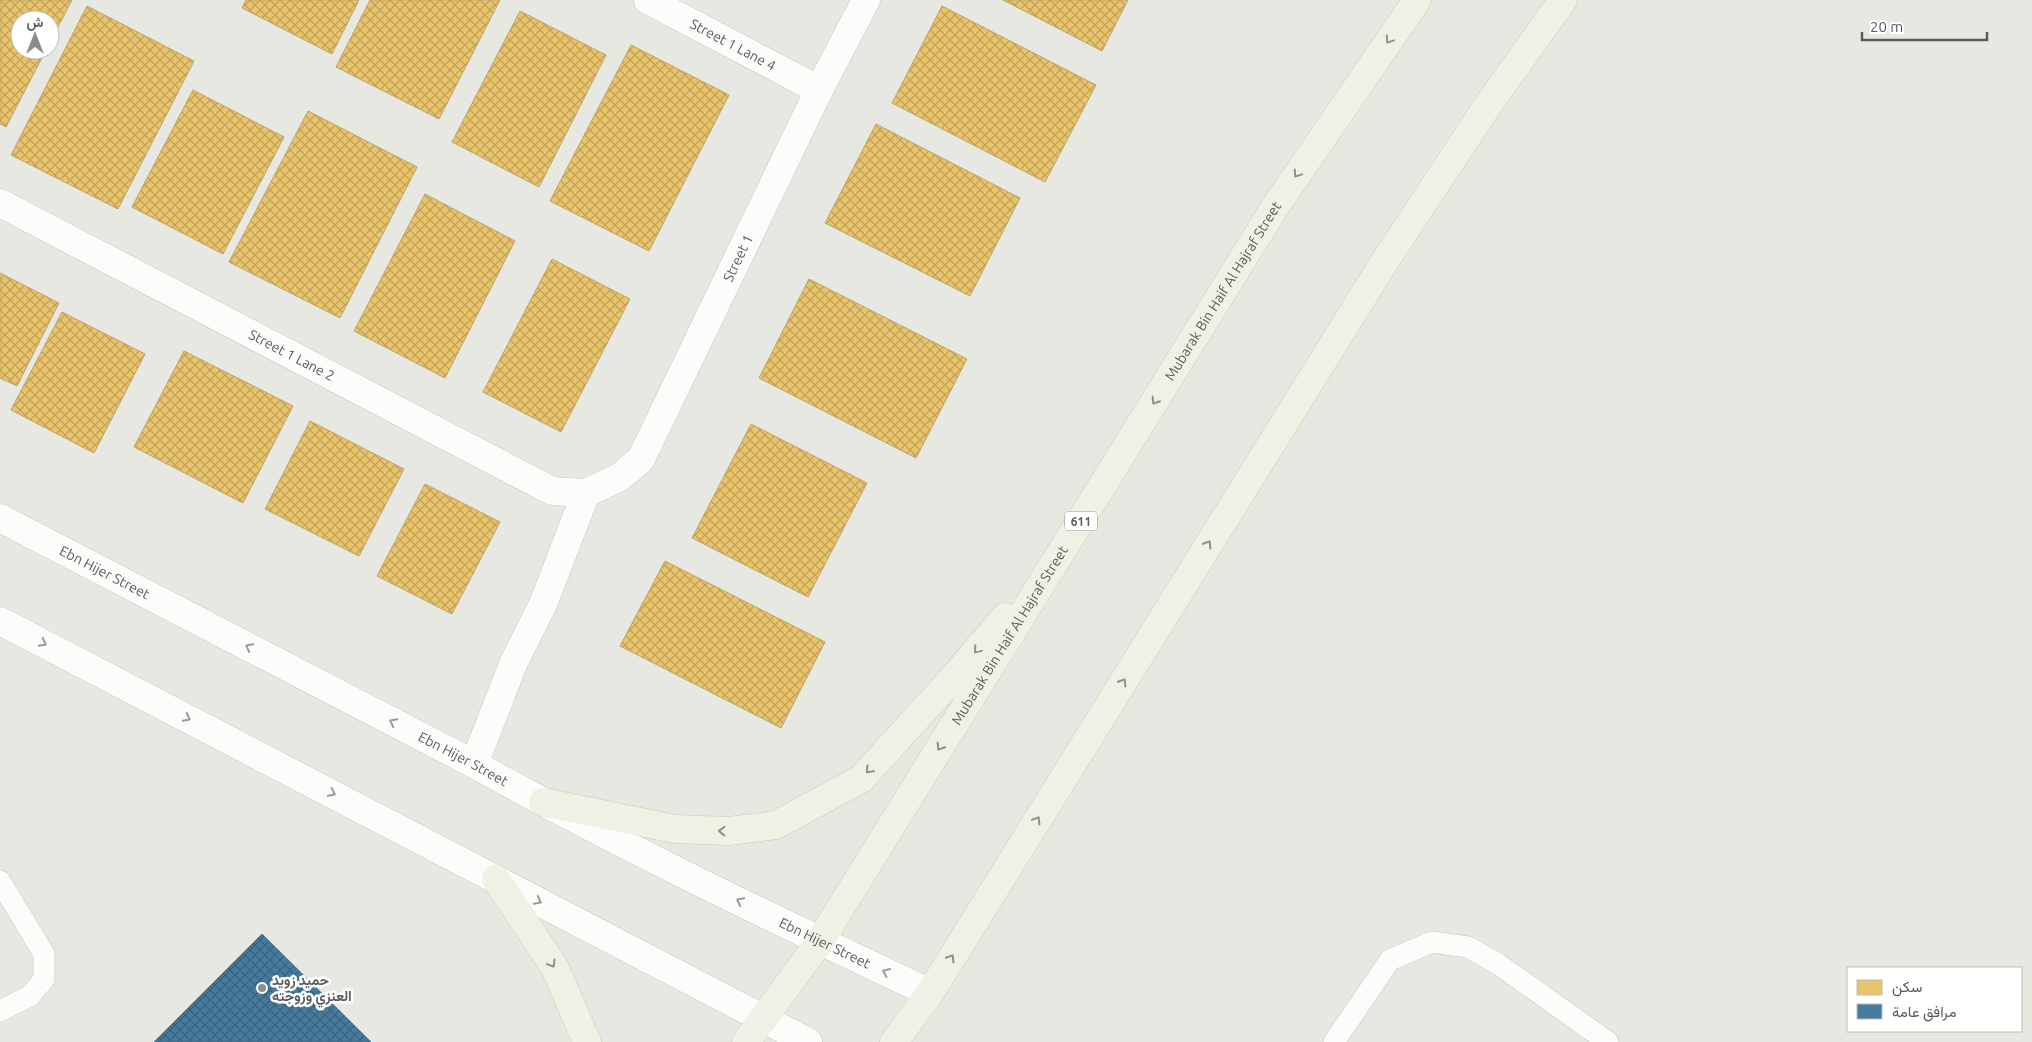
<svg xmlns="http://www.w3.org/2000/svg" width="2032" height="1042" font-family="Ubuntu,Vazirmatn,sans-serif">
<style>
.homes{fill:url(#homes-cross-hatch);stroke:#bea467}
.public{fill:url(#public-cross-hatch);stroke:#4b718b}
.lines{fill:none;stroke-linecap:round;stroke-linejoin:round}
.lane-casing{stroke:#c5c6c4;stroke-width:22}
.street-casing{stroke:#c5c6c4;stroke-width:29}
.secondary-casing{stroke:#c5c7c6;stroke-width:29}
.primary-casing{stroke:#d2caae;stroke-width:29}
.lane{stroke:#fcfcfb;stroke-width:21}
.street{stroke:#fcfcfb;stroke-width:28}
.secondary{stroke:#fcfcfb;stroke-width:28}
.primary{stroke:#f1f0e5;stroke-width:28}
.oneway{stroke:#8e8f8f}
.oneway2{stroke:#9a9b9f}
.poi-dot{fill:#8a8c8e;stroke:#fff;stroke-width:2}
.labels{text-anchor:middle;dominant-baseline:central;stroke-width:5;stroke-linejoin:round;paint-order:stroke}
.shield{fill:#fff;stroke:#8a8c90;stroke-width:1}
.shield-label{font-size:12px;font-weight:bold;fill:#585b61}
.street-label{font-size:14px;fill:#585b61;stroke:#fff}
.poi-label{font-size:14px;font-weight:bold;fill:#585b61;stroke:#fff;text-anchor:start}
</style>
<defs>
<pattern id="homes-cross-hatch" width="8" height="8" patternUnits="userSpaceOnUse" patternTransform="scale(1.25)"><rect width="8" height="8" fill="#e9c46a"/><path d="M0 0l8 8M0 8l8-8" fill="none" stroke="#c0a25b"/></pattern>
<pattern id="public-cross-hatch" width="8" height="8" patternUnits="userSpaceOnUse" patternTransform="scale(1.25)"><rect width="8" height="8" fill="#457b9d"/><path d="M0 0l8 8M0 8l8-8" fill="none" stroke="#3a637d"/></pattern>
</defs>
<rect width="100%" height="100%" fill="#e8e8e2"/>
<!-- homes -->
<path class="homes" d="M 0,0 L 72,0 L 50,42 L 50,20 L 20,20 L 20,50 L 46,50 L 6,127 L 0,124 Z
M 246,0 L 359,0 L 332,54 L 242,8 Z
M 370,0 L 500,0 L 439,119 L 336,67 Z
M 1003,0 L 1128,0 L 1102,51 Z
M 87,6 L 194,61 L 118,209 L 11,155 Z
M 942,6 L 1096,85 L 1045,182 L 892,103 Z
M 520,11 L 606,55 L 539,187 L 452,142 Z
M 631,45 L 729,95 L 649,251 L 550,201 Z
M 193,90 L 284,137 L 223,254 L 132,207 Z
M 308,111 L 417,167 L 340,318 L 229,262 Z
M 876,124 L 1020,198 L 970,296 L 825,223 Z
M 425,194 L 515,241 L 445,378 L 354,331 Z
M 552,259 L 630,299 L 561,432 L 483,392 Z
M 0,273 L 59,303 L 17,386 L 0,378 Z
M 809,279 L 967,359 L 916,458 L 759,378 Z
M 62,312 L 145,354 L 94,453 L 11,410 Z
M 184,351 L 293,406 L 243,503 L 134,447 Z
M 310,421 L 404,469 L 359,556 L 265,509 Z
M 751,424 L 867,483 L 808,597 L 692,538 Z
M 425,484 L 500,522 L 452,614 L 377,576 Z
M 665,561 L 825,642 L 781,728 L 620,646 Z"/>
<!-- public -->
<path class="public" d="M 262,934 L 371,1042 L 154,1042 Z"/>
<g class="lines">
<!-- lane casing -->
<g class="lane-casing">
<path id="lane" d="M 0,881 L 44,954 L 44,979 L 30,996 L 0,1011
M 1334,1042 L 1390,960 L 1432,942 L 1468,947 L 1498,964 L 1608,1042"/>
</g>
<!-- street casing -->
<g class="street-casing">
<g id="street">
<path id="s1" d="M 648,0 L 819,90"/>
<path id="s2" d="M 0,203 L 552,491 L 586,493 L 620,477 L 641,459 L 819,90 L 866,0"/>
<path d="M 474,764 L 514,662 L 543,604 L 586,493"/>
</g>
</g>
<!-- secondary casing -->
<g class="secondary-casing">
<g id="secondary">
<path id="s3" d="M 0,518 L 474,764 C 622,847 776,920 930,993"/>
<path d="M 0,621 L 808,1042"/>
</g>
</g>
<!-- primary casing -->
<g class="primary-casing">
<g id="primary">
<path d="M 543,802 L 675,829 L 729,831 L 776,825 L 861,779 L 954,677 L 1005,617"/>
<path d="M 496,879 L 555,968 L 587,1042"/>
<path id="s4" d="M 746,1042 L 820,941 L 1275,207 L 1417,0"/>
<path d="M 894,1042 L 930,993 L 1385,261 L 1488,105 L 1563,0"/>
</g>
</g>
<!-- lane -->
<use href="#lane" class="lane"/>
<!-- street -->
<use href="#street" class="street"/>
<!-- secondary -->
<use href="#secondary" class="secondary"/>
<!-- primary -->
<use href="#primary" class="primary"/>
</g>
<!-- one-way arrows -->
<defs><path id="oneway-chevron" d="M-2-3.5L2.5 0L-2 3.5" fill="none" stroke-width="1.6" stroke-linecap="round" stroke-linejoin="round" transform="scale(1.25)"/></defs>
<g class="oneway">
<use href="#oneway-chevron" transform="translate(1389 40) rotate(124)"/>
<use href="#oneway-chevron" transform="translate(1297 174) rotate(124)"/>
<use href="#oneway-chevron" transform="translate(1155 401) rotate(122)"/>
<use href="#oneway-chevron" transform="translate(1208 544) rotate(-58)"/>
<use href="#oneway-chevron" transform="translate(977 650) rotate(130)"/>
<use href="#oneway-chevron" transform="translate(1123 682) rotate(-58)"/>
<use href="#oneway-chevron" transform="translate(940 747) rotate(122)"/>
<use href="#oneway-chevron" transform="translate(869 770) rotate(133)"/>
<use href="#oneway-chevron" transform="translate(1037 820) rotate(-58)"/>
<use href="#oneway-chevron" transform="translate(722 831) rotate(-178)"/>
<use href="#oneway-chevron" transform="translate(951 958) rotate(-58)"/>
<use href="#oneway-chevron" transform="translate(552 964) rotate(59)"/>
</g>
<g class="oneway2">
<use href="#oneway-chevron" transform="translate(43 643) rotate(27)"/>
<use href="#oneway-chevron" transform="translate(249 647) rotate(-153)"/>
<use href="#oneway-chevron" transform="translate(187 718) rotate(27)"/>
<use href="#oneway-chevron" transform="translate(393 722) rotate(-153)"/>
<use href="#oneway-chevron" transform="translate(332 793) rotate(27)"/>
<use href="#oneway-chevron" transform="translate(538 901) rotate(28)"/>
<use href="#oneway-chevron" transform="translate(740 901) rotate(-153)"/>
<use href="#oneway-chevron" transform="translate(886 972) rotate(-155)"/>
</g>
<!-- markers -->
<circle class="poi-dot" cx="262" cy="988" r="5"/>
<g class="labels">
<!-- shield labels -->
<rect class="shield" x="1065" y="511.5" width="32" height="19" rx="4"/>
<g class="shield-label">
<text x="1081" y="521">611</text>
</g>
<!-- street labels -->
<g class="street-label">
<text stroke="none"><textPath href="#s1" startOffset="96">Street 1 Lane 4</textPath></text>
<text stroke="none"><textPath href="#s2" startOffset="945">Street 1</textPath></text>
<text stroke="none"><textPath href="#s4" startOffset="890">Mubarak Bin Haif Al Hajraf Street</textPath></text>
<text stroke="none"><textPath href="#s2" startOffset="329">Street 1 Lane 2</textPath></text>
<text stroke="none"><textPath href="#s3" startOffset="118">Ebn Hijer Street</textPath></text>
<text stroke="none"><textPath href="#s4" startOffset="485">Mubarak Bin Haif Al Hajraf Street</textPath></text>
<text stroke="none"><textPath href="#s3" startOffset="522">Ebn Hijer Street</textPath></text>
<text stroke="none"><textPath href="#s3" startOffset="928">Ebn Hijer Street</textPath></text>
</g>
<!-- poi labels -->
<g class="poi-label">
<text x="272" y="980">حميد زويد<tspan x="272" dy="16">العنزي وزوجته</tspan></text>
</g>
</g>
<!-- legend -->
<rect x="1847" y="967" width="175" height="65" fill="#ffffff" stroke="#bcbdc0"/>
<rect x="1857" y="980" width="25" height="15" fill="#e9c46a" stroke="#bcbdc0"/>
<text x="1892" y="992" font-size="15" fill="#585b61">سكن</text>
<rect x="1857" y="1004" width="25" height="15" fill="#457b9d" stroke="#bcbdc0"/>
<text x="1892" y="1017" font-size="15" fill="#585b61">مرافق عامة</text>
<!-- north arrow -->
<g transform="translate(35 35)"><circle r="24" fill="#ffffff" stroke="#bcbdc0"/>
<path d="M0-4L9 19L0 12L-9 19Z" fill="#8a8c8e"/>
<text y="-8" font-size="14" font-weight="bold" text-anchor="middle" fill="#585b61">ش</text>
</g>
<!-- scale -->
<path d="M1862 32v8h125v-8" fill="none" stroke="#585b61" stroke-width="2.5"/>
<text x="1870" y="32" font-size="15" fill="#585b61" stroke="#ffffff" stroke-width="4" paint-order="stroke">20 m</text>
</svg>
